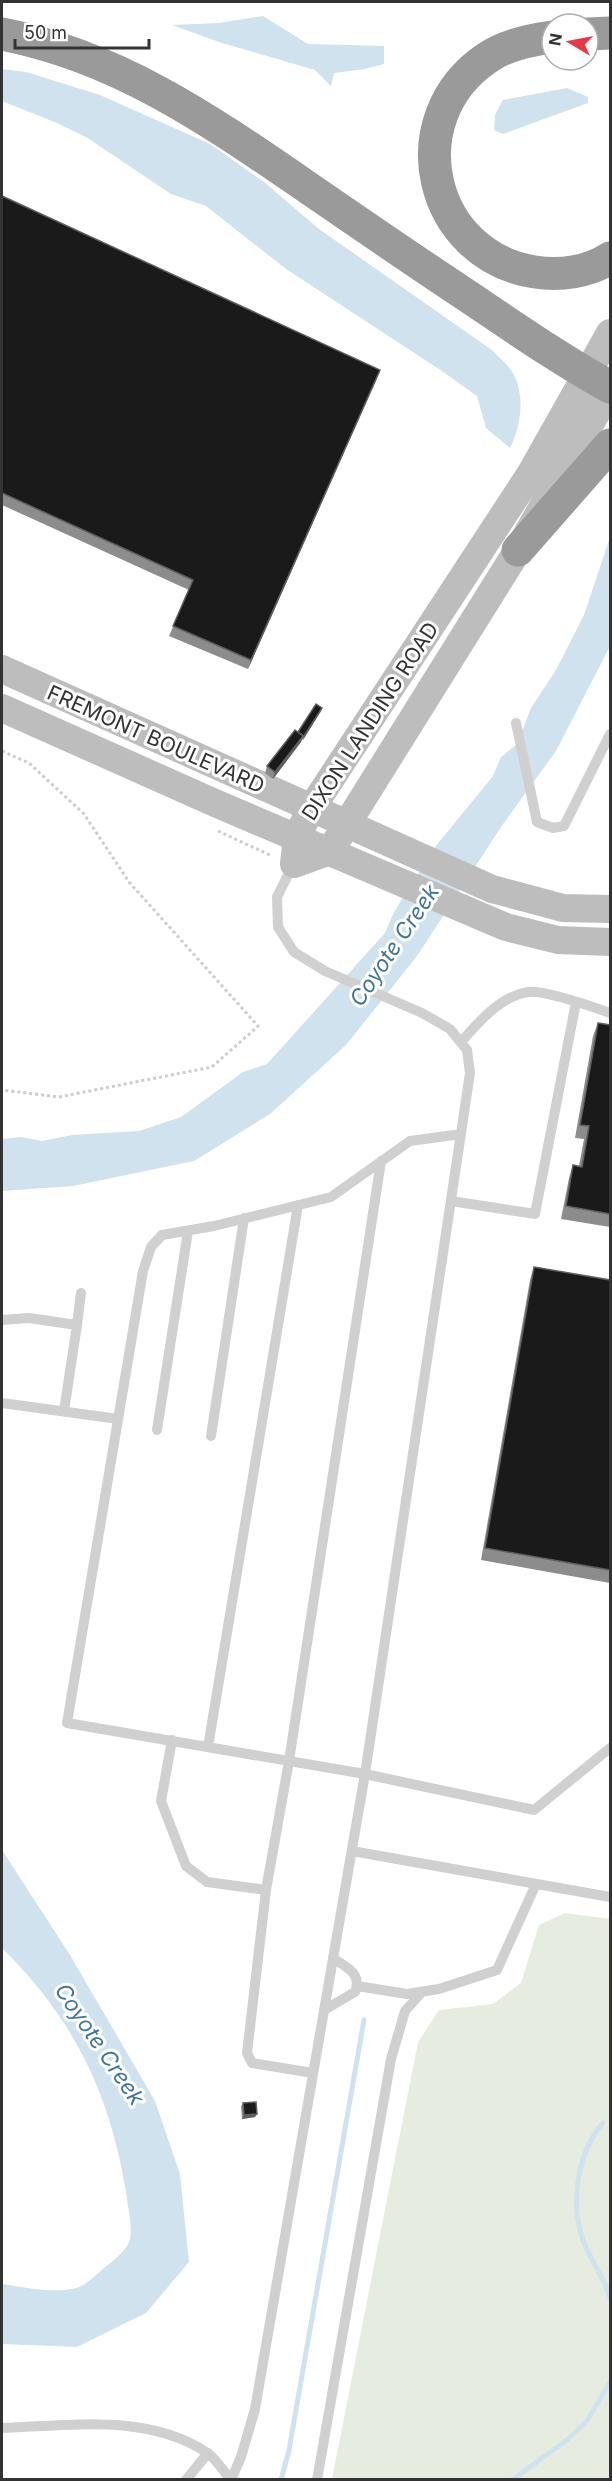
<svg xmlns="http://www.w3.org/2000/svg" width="612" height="2481" font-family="Inter,sans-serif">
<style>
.green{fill:#e6ecdf}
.water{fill:#cfe2ee}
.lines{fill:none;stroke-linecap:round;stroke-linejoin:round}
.stream{stroke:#cfe2ee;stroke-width:5}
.path{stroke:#cdcdcd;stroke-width:3;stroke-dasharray:3 3;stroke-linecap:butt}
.lane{stroke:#d0d0d0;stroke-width:10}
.secondary{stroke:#bdbdbd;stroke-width:28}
.highway{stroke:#9a9a9a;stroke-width:33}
.wall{fill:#8c8c8c}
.shaded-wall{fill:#5f5f5f}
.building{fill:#1a1a1a;stroke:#5f5f5f;stroke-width:1.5}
.labels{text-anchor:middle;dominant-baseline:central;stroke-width:6;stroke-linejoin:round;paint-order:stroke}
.street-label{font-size:21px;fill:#333;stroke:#fff}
.water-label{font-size:22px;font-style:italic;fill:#3f7597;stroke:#fff}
</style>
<rect width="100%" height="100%" fill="#fff"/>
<!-- green -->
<path class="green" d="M 565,1913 L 610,1919 L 610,2479 L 332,2479 L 418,2042 L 439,2010 L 493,2004 L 521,1983 L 539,1925 Z"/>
<!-- water -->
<path class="water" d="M 263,16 L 308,44 L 384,46 L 384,64 L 365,69 L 334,73 L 331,86 L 315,70 L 222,43 L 172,25 L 219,23 Z
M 2,69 L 26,72 L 100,95 L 210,144 L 264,182 L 319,229 L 492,350 C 499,358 510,366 514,375 C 525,397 521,426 510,448 L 486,428 L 477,396 L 442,371 L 286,269 L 206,206 L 171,194 L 86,137 L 57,123 L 2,101 Z
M 567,88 L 588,97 L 588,103 L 503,134 L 494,130 L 495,115 L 503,100 Z
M 610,537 L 610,646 L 556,751 L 501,827 L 417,956 L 346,1045 L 270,1114 L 194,1161 L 73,1186 L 2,1191 L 2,1139 L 21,1137 L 42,1141 L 72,1135 L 139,1131 L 181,1117 L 243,1072 L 267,1064 L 385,933 L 394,912 L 435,847 L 493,776 L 501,757 L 517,744 L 531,708 L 556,670 L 584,615 Z
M 2,1850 L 70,1955 L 155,2101 L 180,2174 L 189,2262 L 146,2313 L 77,2347 L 2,2344 L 2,2284 C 22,2287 65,2296 83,2285 C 90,2281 97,2274 104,2268 C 113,2261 125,2252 129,2242 C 134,2231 127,2203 126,2192 C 110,2093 73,2018 2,1948 Z"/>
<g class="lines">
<!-- stream -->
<path class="stream" d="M 603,2123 C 578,2152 571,2198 581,2234 C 587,2256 604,2275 610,2298
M 281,2480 L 289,2450 L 364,2020
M 512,2480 L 567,2440 L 587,2421 L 610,2382"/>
<!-- path -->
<path class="path" d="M 2,751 L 29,763 L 84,814 L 129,882 L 258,1026 L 212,1067 L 59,1097 L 2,1090
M 218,831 L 272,856"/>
<!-- lane -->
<path class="lane" d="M 516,723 L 537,822 L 553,828 L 564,826 L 610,734
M 461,1042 C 478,1023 500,996 528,992 C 545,990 593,1007 610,1013
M 461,1134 L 410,1141 L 331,1197 L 214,1226 L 162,1235 L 151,1247 L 143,1271 L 67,1723 L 365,1774 L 534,1810 L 610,1748
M 451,1201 L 535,1214 L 576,1002
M 2,1320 L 29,1318 L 77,1325 L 64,1411
M 77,1325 L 81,1293
M 2,1403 L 118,1419
M 157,1430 L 188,1231
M 211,1436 L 244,1218
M 172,1740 L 161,1801 L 186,1866 L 207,1882 L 266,1890 L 247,2053 L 252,2063 L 313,2073
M 208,1747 L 298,1205
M 352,1851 L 610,1897
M 266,1890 L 289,1761 L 381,1161
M 357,1986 L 407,1994 L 439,1989 L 497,1970 L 536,1884
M 324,2010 L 355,1992 C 362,1973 347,1968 333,1958
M 2,2428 C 69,2426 146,2413 206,2452 C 216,2458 223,2471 231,2480
M 186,2480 L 208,2453
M 231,2480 L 241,2457 L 255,2409 L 365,1774 L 470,1073 L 467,1050 L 450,1029 L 422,1013 L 325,971 L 294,952 L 278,927 L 277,897 L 293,865
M 317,2480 L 391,2059 L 405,2011 L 422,1992"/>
<!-- secondary -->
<path class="secondary" d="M 610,333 L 531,473 L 311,809 L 297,836 L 294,864 L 330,851 L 518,550 L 610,389
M 2,669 L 492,889 L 563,908 L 610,909
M 2,708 L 215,803 L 506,927 L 558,940 L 610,942"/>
<!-- highway -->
<path class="highway" d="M 2,34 C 117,56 208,119 304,185 C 358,222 413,260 469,297 C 515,328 561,360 610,387
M 588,34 L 610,33
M 552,37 C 530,40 505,45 487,58 C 397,119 429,256 535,272 C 560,276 589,272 610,258
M 518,550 L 610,445"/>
</g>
<!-- wall -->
<path class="wall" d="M 2,196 L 376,380 L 248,669 L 169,636 L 189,590 L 2,505 Z
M 321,711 L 303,740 L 302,739 L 301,742 L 273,779 L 265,773 L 267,766 L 298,732 Z
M 598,1023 L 610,1025 L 610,1227 L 561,1219 L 569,1178 L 573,1165 L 579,1166 L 584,1139 L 575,1138 L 593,1036 Z
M 534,1267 L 610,1280 L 610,1583 L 481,1560 L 530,1280 Z
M 243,2103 L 255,2117 L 242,2119 L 241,2106 Z"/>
<!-- shaded-wall -->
<path class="shaded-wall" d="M 380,370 L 376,380 L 248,669 L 251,660 Z
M 322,708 L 321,711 L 303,740 L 304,736 Z
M 303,736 L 301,742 L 273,779 L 275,772 Z
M 257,2114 L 255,2117 L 242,2119 L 244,2115 Z"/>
<!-- building -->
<path class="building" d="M 2,196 L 380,370 L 251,660 L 173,626 L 193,580 L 2,493 Z
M 316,704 L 322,708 L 304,736 L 298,732 Z
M 295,730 L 303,736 L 275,772 L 267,766 Z
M 598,1023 L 610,1025 L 610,1214 L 566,1206 L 573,1165 L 582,1167 L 589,1126 L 580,1125 Z
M 534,1267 L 610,1280 L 610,1570 L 485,1548 Z
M 256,2102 L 257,2114 L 244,2115 L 243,2103 Z"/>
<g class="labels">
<!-- street labels -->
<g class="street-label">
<text transform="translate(370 721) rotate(-57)">DIXON LANDING ROAD</text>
<text transform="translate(156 739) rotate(24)">FREMONT BOULEVARD</text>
</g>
<!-- water labels -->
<g class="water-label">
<text transform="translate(394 945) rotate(-56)">Coyote Creek</text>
<text transform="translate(100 2044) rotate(56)">Coyote Creek</text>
</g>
</g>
<!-- border -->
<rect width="612" height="2481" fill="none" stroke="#333333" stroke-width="6"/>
<!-- north arrow -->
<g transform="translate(570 42) rotate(280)"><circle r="28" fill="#ffffff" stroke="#adadad" stroke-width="1.5"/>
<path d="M0-4.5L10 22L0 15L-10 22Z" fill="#e63946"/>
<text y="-9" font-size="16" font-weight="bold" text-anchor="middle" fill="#333333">N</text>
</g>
<!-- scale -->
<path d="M15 39v9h134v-9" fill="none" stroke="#333333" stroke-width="3"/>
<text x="24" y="39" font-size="18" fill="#333333" stroke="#ffffff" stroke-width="4.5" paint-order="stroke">50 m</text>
</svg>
